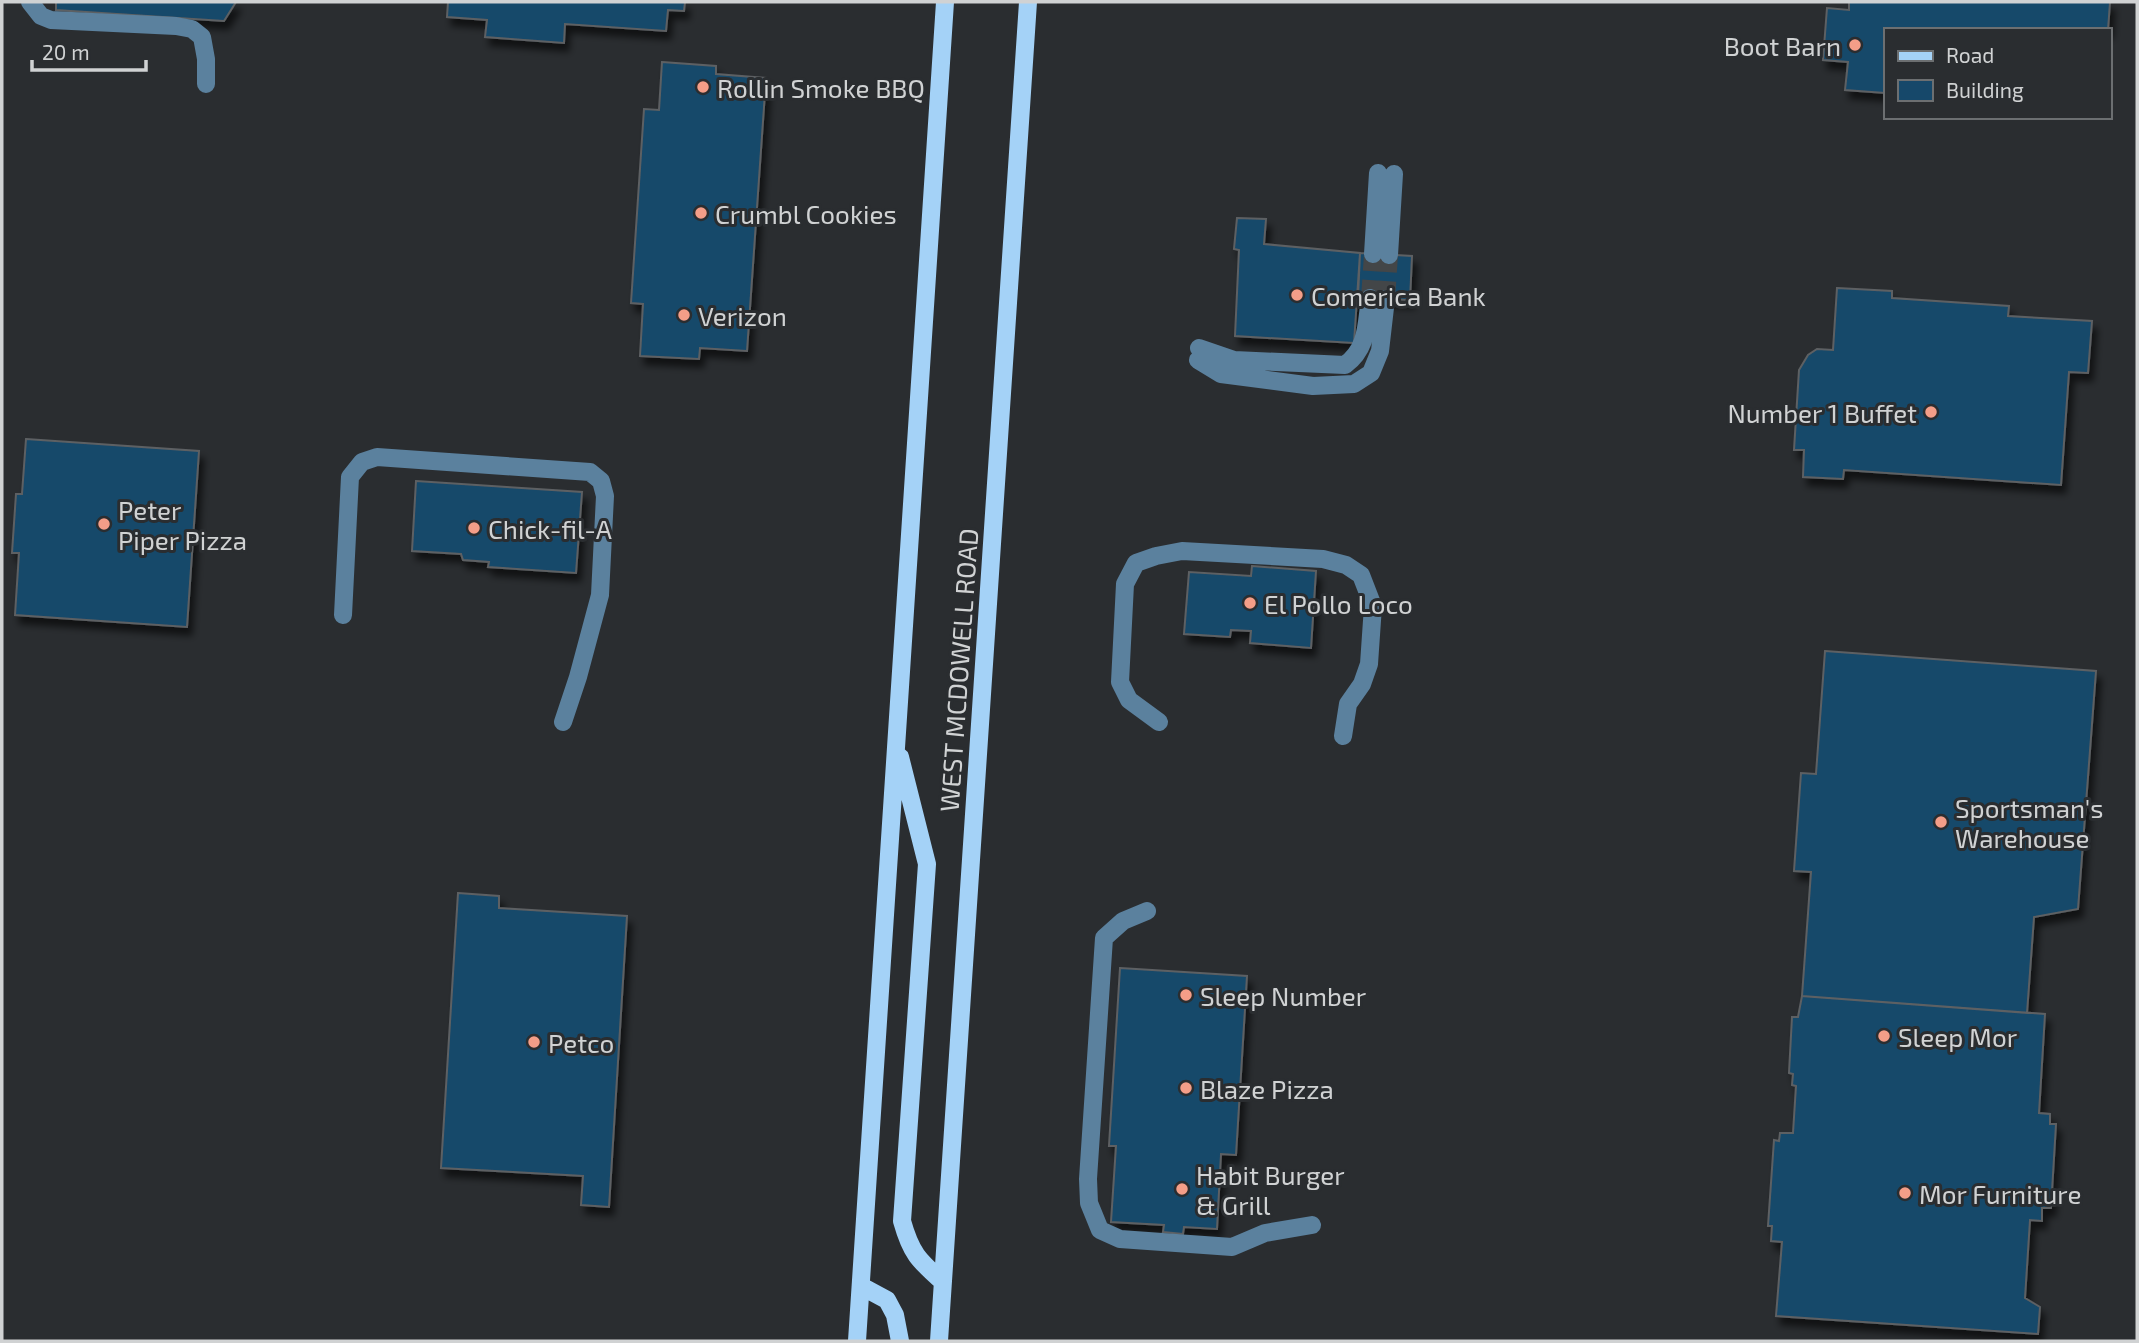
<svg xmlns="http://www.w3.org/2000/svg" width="2139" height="1343" font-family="'Exo 2',sans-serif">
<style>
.building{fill:#16486a;stroke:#5d6063;stroke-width:2;filter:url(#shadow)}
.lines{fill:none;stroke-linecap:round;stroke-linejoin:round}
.minor-tunnel{stroke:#434648;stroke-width:18;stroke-dasharray:18 9;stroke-linecap:butt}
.minor{stroke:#5b819e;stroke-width:18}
.major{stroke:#a4d2f7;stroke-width:18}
.poi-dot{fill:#f49e88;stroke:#2a2d30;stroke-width:2.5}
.labels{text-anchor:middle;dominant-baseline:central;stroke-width:6;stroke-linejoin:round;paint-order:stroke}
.poi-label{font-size:26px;fill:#d0d2d3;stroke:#2a2d30;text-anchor:start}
.street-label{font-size:26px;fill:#d0d2d3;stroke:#2a2d30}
</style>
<defs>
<filter id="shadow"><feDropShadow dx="4.5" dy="8" stdDeviation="3.5" flood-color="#0009"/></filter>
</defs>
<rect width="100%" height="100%" fill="#2a2d30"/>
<!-- building -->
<path class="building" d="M 56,2 L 236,2 L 224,21 L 56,10 Z
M 448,2 L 685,2 L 684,11 L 668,10 L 666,31 L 565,24 L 564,43 L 485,37 L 487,20 L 447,17 Z
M 1849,2 L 2110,2 L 2108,30 L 1885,30 L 1885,93 L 1845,90 L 1848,62 L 1823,60 L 1827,8 L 1849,10 Z
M 662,62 L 716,66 L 716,74 L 766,78 L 747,351 L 700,348 L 699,359 L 640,356 L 643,304 L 631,303 L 644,109 L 659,110 Z
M 1237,218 L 1266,219 L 1264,244 L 1360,253 L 1354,343 L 1235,336 L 1239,250 L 1234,249 Z
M 1360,253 L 1412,256 L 1410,300 L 1358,298 Z
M 1837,288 L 1892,291 L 1892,298 L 2009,306 L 2008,316 L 2092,321 L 2088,373 L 2069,372 L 2061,485 L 1844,470 L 1843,479 L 1803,477 L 1804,450 L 1794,450 L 1799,370 L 1808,355 L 1817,349 L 1833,350 Z
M 26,439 L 199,451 L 187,627 L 15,615 L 19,553 L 12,553 L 16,494 L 22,494 Z
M 416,481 L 582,492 L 576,573 L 488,567 L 489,562 L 463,560 L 461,554 L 412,551 Z
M 1252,566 L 1316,571 L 1311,648 L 1250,643 L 1251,631 L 1231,630 L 1230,637 L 1184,634 L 1189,572 L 1251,576 Z
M 1825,651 L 2096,671 L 2078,909 L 2034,917 L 2027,1013 L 1802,996 L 1811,872 L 1794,871 L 1801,773 L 1816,774 Z
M 458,893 L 499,896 L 499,908 L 627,916 L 609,1207 L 581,1205 L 583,1176 L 441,1168 Z
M 1120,968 L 1247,976 L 1236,1155 L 1221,1154 L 1217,1229 L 1184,1227 L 1183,1234 L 1163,1232 L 1164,1225 L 1111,1222 L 1116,1146 L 1109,1146 Z
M 1802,996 L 2045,1014 L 2039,1113 L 2050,1114 L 2050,1124 L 2056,1124 L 2051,1208 L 2042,1208 L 2042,1221 L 2030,1220 L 2025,1298 L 2040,1307 L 2038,1334 L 1776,1316 L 1782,1242 L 1771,1241 L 1772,1226 L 1768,1226 L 1774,1140 L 1779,1141 L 1780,1133 L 1793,1133 L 1796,1086 L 1792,1085 L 1793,1074 L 1789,1073 L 1792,1017 L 1798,1017 Z"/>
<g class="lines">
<!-- minor-tunnel -->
<path class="minor-tunnel" d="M 1370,298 L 1373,254
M 1386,299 L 1389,255"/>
<!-- minor -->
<path class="minor" d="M 30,2 L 41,16 L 51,20 L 176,26 L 192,29 L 202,37 L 206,59 L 206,84
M 1373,254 L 1378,173
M 1389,255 L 1394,174
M 1199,348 L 1234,360 L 1345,365 C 1368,348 1366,325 1370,298
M 1198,360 L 1221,374 L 1313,386 L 1354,384 L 1371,373 L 1380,351 L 1386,299
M 343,615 L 350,477 L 362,462 L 377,457 L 590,472 L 601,481 L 605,496 L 600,595 L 578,677 L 563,722
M 1159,722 L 1129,700 L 1120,682 L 1125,584 L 1136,563 L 1156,556 L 1182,551 L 1323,559 L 1346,565 L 1361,575 L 1373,606 L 1369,664 L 1362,684 L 1348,704 L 1343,736
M 1147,911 L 1123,921 L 1104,938 L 1088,1179 L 1089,1203 L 1100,1230 L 1120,1239 L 1232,1247 L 1265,1233 L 1312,1225"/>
<!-- major -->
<path class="major" d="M 900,757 L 927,864 L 902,1221 C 911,1253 918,1260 943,1282
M 861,1286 L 887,1300 L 895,1315 L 900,1341
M 857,1341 L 945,2
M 939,1341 L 1028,2"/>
</g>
<!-- markers -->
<g class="poi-dot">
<circle cx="1855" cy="45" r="7"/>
<circle cx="703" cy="87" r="7"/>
<circle cx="701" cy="213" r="7"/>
<circle cx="1297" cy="295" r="7"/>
<circle cx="684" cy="315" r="7"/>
<circle cx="1931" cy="412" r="7"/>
<circle cx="104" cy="524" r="7"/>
<circle cx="474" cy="528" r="7"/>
<circle cx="1250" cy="603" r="7"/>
<circle cx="1941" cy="822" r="7"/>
<circle cx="1186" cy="995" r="7"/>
<circle cx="1884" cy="1036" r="7"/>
<circle cx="534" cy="1042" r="7"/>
<circle cx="1186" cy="1088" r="7"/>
<circle cx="1182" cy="1189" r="7"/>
<circle cx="1905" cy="1193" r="7"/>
</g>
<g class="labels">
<!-- poi labels -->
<g class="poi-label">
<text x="1841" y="45" text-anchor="end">Boot Barn</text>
<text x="717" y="87">Rollin Smoke BBQ</text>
<text x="715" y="213">Crumbl Cookies</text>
<text x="1311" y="295">Comerica Bank</text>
<text x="698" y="315">Verizon</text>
<text x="1917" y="412" text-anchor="end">Number 1 Buffet</text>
<text x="118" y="509">Peter<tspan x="118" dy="30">Piper Pizza</tspan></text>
<text x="488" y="528">Chick-fil-A</text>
<text x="1264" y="603">El Pollo Loco</text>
<text x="1955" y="807">Sportsman's<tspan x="1955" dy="30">Warehouse</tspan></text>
<text x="1200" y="995">Sleep Number</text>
<text x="1898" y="1036">Sleep Mor</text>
<text x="548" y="1042">Petco</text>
<text x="1200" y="1088">Blaze Pizza</text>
<text x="1196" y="1174">Habit Burger<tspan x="1196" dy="30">&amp; Grill</tspan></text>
<text x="1919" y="1193">Mor Furniture</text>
</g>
<!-- street labels -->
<g class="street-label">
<text transform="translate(958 670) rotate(-86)">WEST MCDOWELL ROAD</text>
</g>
</g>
<!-- border -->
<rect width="2139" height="1343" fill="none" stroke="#d0d2d3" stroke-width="7"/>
<!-- legend -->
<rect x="1884" y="28" width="228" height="91" fill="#2a2d30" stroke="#6c6f71" stroke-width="2"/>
<rect x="1898" y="51" width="35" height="10" fill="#a4d2f7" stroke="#6c6f71" stroke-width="2"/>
<text x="1946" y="63" font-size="21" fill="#d0d2d3">Road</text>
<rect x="1898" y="80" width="35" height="21" fill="#16486a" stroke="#6c6f71" stroke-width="2"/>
<text x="1946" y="98" font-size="21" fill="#d0d2d3">Building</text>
<!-- scale -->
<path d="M32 60v10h114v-10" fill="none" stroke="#d0d2d3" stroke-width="3.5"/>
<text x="42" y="60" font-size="21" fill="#d0d2d3" stroke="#2a2d30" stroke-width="5" paint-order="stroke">20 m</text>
</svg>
